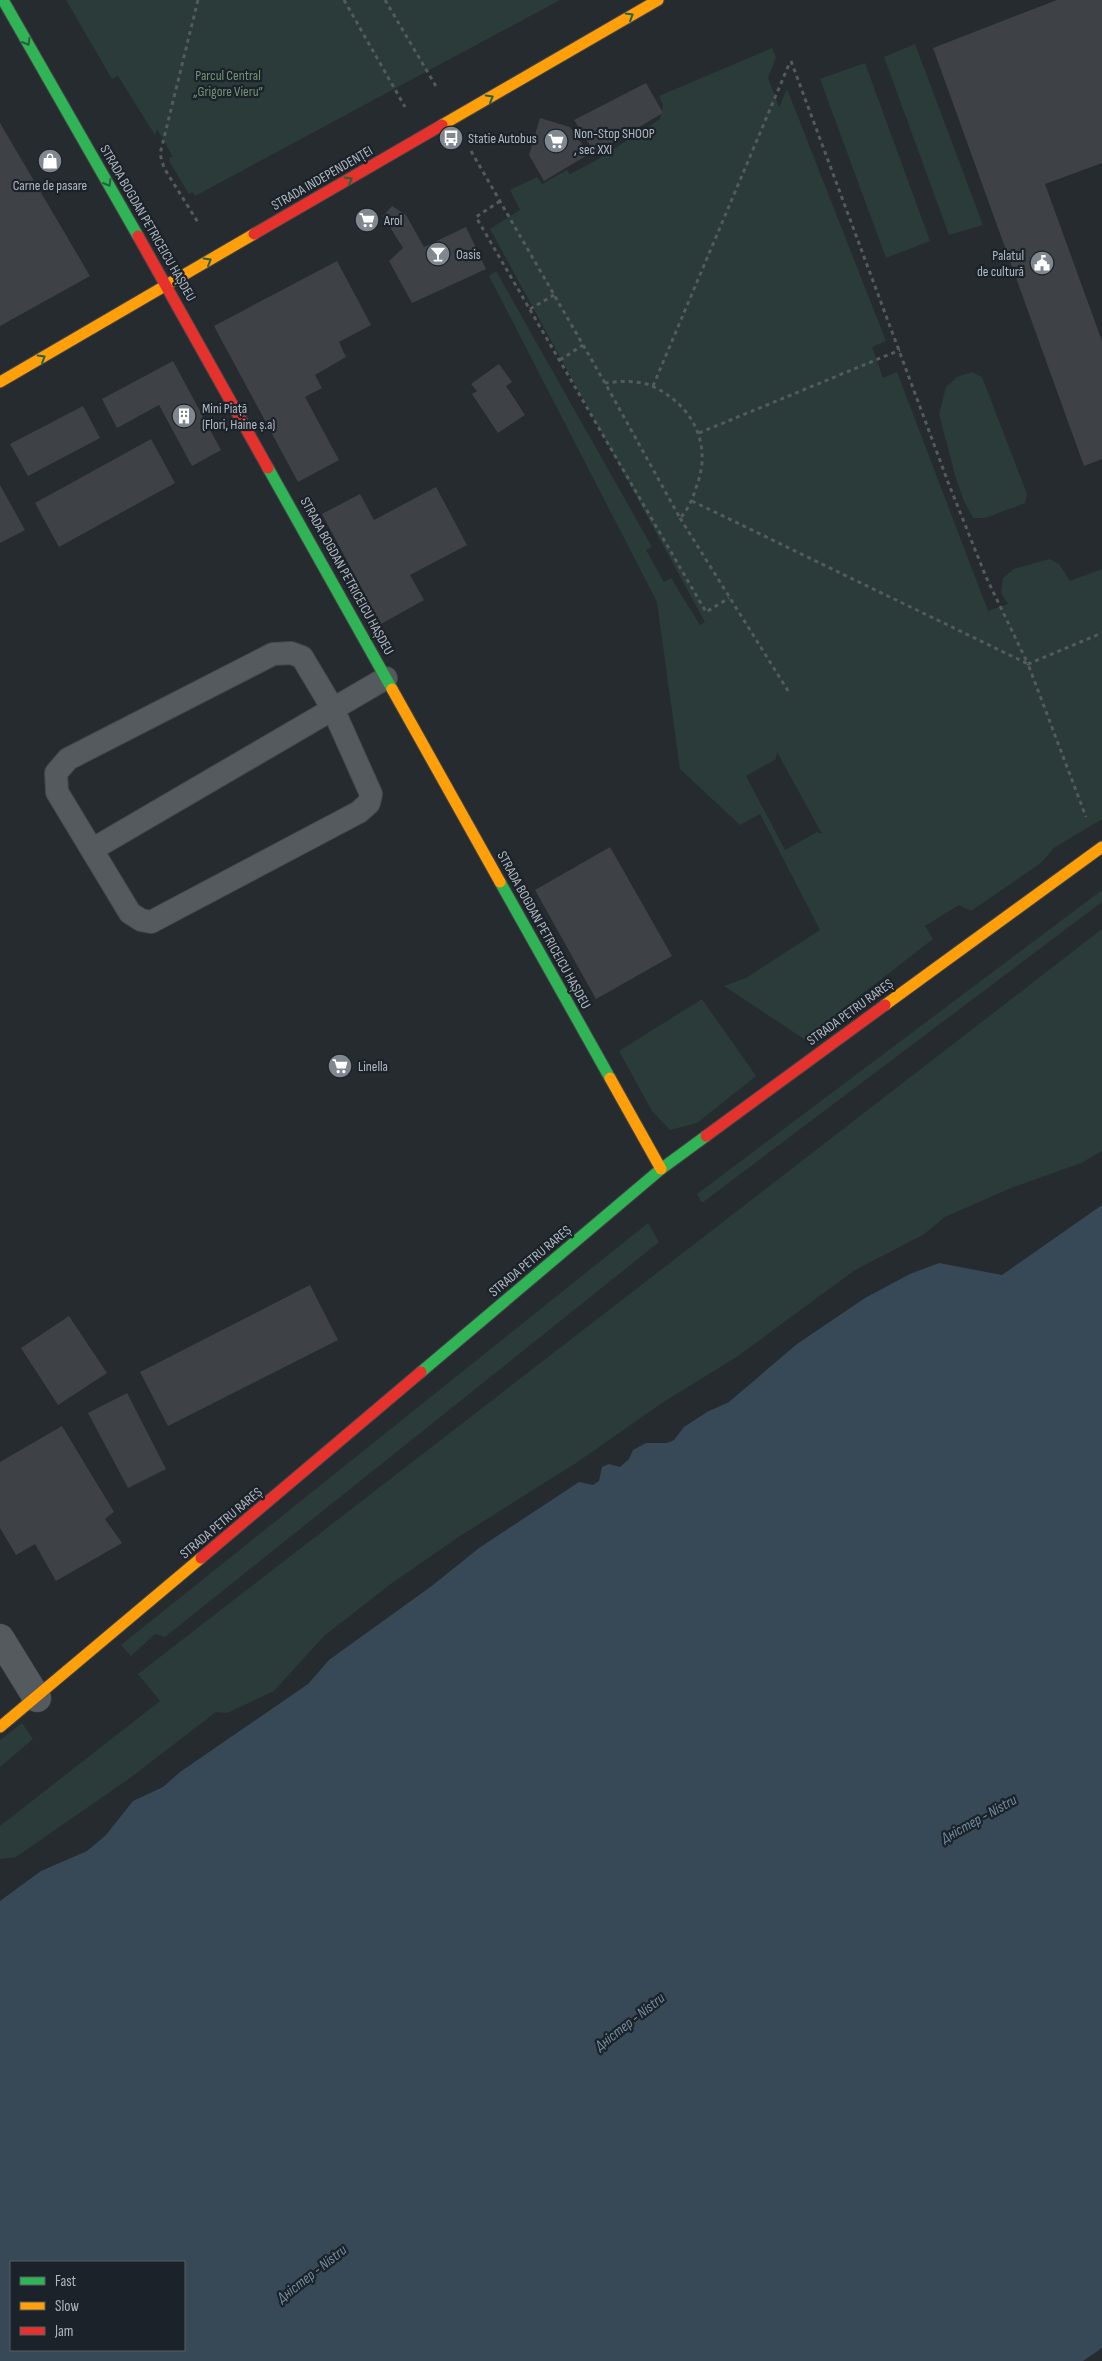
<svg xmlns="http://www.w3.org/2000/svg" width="1102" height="2361" font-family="'Sofia Sans Condensed',sans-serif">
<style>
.green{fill:#2a3b39;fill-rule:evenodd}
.water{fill:#374857;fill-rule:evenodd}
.building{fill:#3e4246}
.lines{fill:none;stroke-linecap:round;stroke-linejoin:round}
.lane-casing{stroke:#44474a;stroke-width:24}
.street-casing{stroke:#44474a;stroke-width:29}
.fast-casing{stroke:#44474a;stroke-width:13}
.slow-casing{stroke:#44474a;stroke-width:13}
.jam-casing{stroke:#44474a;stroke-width:13}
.path{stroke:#555a5c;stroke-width:3;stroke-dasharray:4 4;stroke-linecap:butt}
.lane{stroke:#555a5e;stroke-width:22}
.street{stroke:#555a5e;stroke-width:28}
.fast{stroke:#30b455;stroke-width:11}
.slow{stroke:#ff9f0a;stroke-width:11}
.jam{stroke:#e5322d;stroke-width:11}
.oneway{stroke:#24643d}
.labels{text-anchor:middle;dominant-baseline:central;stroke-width:4.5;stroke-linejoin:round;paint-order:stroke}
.park-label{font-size:14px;fill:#729476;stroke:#1b2229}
.poi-label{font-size:14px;fill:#b0b8c1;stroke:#1b2229;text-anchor:start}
.street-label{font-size:14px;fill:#b0b8c1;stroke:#1b2229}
.water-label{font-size:15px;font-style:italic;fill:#748ca1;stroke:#1b2229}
</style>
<rect width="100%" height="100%" fill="#262b2f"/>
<!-- green -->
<path class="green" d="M 66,0 L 560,0 L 195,196 L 193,192 L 189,194 L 169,161 L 170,157 L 173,157 L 157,129 L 155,135 L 118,76 L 112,79 Z
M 915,44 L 983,225 L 949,235 L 884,57 Z
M 772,48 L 776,57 L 768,78 L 779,107 L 787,89 L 886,341 L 872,347 L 883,378 L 897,372 L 988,611 L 1008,604 L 1001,593 L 1003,578 L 1014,569 L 1049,559 L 1059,564 L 1070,581 L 1102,569 L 1102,819 L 1054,848 L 1041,863 L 971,911 L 959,905 L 925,926 L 933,939 L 804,1039 L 724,986 L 746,978 L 820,930 L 760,814 L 740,825 L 680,769 L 657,602 L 489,276 L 496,271 L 652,547 L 646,550 L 664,582 L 671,578 L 700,625 L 705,622 L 490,229 L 520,210 L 510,190 L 537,177 L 542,184 L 567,170 L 570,174 L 595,161 L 660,119 L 663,105 L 659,96 ZM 777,752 L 822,834 L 817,832 L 785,850 L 746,776 L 776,759 Z
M 865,63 L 930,241 L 886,258 L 820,79 Z
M 972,372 L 982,377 L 1027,494 L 1025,503 L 985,518 L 973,518 L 964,501 L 955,475 L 939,414 L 946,387 L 957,377 Z
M 1102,890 L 1102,902 L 702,1203 L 697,1194 Z
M 1102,929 L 1102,1151 L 1081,1163 L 1011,1188 L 945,1217 L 923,1235 L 855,1270 L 738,1356 L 662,1403 L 576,1463 L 460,1536 L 392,1583 L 324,1636 L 274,1691 L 227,1713 L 216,1712 L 130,1778 L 16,1857 L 0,1859 L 0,1826 L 160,1701 L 138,1674 Z
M 702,999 L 756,1076 L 697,1123 L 670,1130 L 652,1111 L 619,1051 Z
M 648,1223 L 659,1242 L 165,1637 L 155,1634 L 131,1656 L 121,1645 Z
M 22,1723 L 33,1739 L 0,1767 L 0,1740 Z"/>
<!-- water -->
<path class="water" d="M 1102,1205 L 1102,2348 L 1083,2361 L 0,2361 L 0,1901 L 41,1871 L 87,1851 L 106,1835 L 133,1801 L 163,1787 L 180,1772 L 308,1684 L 329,1660 L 433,1585 L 479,1548 L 579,1482 L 593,1485 L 599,1481 L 602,1467 L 609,1464 L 620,1467 L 629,1459 L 633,1450 L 646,1443 L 667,1443 L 674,1440 L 684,1427 L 707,1412 L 729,1402 L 797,1344 L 865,1298 L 910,1274 L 939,1263 L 1002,1275 ZM 11,2262 L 184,2262 L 184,2350 L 11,2350 Z"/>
<!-- building -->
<path class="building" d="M 1057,0 L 1102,0 L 1102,163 L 1045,184 L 1102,341 L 1102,459 L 1084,466 L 933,48 Z
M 646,83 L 663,113 L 595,153 L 574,120 Z
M 540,118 L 570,127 L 589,154 L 544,181 L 529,155 Z
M 0,123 L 90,276 L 0,326 Z
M 392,206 L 406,215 L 424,247 L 466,227 L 486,269 L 412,303 L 389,261 L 403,248 L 383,216 Z
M 337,261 L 371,325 L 339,342 L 346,357 L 315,375 L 322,388 L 305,397 L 339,460 L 298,482 L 214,326 Z
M 173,361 L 221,450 L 192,466 L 159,405 L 117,428 L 102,399 Z
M 499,364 L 512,382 L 506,386 L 525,415 L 498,433 L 472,394 L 477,391 L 471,384 Z
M 83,406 L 100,438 L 28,476 L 10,444 Z
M 151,439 L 175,483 L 59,547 L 35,503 Z
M 0,485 L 25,530 L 0,543 Z
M 436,487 L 467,545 L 410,575 L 424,600 L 381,624 L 322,514 L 360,494 L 374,520 Z
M 610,847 L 672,956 L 596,999 L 535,890 Z
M 310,1285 L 338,1340 L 168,1426 L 140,1372 Z
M 69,1316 L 107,1373 L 58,1405 L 21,1348 Z
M 127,1393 L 166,1469 L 128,1488 L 88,1413 Z
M 62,1426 L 114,1512 L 105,1519 L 122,1543 L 56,1581 L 35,1544 L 16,1555 L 0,1528 L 0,1462 Z"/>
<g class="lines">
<!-- lane casing -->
<g class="lane-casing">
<path id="lane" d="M 291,653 L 302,657 L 333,709 L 371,794 L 369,803 L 359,812 L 151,922 L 141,920 L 130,913 L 57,792 L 56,773 L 68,759 L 273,654 Z
M 93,849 L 386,678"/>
</g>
<!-- street casing -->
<g class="street-casing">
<path id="street" d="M 0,1638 L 37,1698"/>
</g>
<!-- fast casing -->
<g class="fast-casing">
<path id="fast" d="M 3,0 L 138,236
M 268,468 L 392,689
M 500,882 L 610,1078
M 421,1372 L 661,1169 L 706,1136"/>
</g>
<!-- slow casing -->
<g class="slow-casing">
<path id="slow" d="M 442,125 L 658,0
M 0,382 L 254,234
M 392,689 L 500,882
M 885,1005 L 1102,847
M 610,1078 L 661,1169
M 0,1727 L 201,1558"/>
</g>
<!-- jam casing -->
<g class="jam-casing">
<path id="jam" d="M 254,234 L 442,125
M 138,236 L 268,468
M 706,1136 L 885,1005
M 201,1558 L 421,1372"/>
</g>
<!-- path -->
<path class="path" d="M 198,0 L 160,154 L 164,168 L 199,224
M 344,0 L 405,107
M 385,0 L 437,88
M 791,61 L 948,482 L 986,577 L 1028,664 L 1102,633
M 471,151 L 605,383 L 680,518 C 689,509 693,497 697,485 C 712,444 693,406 654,387 C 641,380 620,381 605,383
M 500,201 L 476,217 L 706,612 L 729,598
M 530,309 L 554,295
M 560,360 L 583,345
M 653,386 L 790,62
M 699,433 L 900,350
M 692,501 L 1028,664 L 1086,817
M 680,518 L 790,694"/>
<!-- lane -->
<use href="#lane" class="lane"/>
<!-- street -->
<use href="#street" class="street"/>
<!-- fast -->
<use href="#fast" class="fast"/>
<!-- slow -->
<use href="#slow" class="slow"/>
<!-- jam -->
<use href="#jam" class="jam"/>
</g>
<!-- one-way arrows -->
<defs><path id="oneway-chevron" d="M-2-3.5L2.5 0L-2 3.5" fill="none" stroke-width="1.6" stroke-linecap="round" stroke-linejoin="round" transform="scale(1.25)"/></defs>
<g class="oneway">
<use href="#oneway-chevron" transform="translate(630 16) rotate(-30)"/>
<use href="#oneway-chevron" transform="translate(27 42) rotate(60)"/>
<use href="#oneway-chevron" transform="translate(490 98) rotate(-30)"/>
<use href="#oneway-chevron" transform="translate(349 180) rotate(-30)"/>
<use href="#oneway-chevron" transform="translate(108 183) rotate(60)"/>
<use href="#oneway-chevron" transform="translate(208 261) rotate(-30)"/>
<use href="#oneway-chevron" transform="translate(42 358) rotate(-30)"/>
</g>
<!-- icons -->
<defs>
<g id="bus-disc" transform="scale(1.25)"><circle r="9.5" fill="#80878e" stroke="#1b2229"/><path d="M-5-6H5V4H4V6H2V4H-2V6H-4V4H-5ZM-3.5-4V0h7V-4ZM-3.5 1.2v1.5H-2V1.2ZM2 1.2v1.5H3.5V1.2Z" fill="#fff"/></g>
<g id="supermarket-disc" transform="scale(1.25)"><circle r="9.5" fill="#80878e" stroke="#1b2229"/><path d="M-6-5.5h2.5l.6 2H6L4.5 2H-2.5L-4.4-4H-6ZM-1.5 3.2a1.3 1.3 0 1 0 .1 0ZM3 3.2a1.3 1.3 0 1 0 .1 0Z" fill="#fff"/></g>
<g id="shop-disc" transform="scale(1.25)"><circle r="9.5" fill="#80878e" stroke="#1b2229"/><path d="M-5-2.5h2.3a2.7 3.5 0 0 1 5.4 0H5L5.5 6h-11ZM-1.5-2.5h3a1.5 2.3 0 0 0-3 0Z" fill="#fff"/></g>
<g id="bar-disc" transform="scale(1.25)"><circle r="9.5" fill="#80878e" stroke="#1b2229"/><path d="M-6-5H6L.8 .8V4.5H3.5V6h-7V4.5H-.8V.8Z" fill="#fff"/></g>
<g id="civic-disc" transform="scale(1.25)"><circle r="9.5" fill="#80878e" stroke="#1b2229"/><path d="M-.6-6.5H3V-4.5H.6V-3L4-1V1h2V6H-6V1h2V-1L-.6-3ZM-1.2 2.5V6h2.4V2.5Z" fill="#fff"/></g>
<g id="building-disc" transform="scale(1.25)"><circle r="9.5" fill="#80878e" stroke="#1b2229"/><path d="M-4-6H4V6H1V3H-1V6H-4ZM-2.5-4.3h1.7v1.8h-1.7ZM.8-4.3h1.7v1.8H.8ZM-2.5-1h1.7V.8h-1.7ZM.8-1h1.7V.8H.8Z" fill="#fff"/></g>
</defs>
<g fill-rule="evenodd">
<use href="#bus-disc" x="451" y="138"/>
<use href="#supermarket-disc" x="556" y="141"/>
<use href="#shop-disc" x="50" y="161"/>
<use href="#supermarket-disc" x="367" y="220"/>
<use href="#bar-disc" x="438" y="254"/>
<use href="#civic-disc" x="1042" y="263"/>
<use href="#building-disc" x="184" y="416"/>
<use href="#supermarket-disc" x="340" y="1066"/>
</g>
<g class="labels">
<!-- park labels -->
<g class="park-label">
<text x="228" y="75">Parcul Central<tspan x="228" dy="16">„Grigore Vieru”</tspan></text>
</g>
<!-- poi labels -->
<g class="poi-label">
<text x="574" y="133">Non-Stop SHOOP<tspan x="574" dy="16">, sec XXI</tspan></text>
<text x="468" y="138">Statie Autobus</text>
<text x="50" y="185" text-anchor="middle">Carne de pasare</text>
<text x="384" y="220">Arol</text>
<text x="456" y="254">Oasis</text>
<text x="1024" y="255" text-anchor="end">Palatul<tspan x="1024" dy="16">de cultură</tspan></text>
<text x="202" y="408">Mini Piață<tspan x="202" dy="16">(Flori, Haine ș.a)</tspan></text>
<text x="358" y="1066">Linella</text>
</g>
<!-- street labels -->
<g class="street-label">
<text transform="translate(322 178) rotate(-30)">STRADA INDEPENDENȚEI</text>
<text transform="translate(148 223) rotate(60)">STRADA BOGDAN PETRICEICU HAȘDEU</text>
<text transform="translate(347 576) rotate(61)">STRADA BOGDAN PETRICEICU HAȘDEU</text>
<text transform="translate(544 930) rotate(61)">STRADA BOGDAN PETRICEICU HAȘDEU</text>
<text transform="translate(850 1012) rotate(-36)">STRADA PETRU RAREȘ</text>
<text transform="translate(530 1261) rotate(-40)">STRADA PETRU RAREȘ</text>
<text transform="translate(221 1523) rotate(-40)">STRADA PETRU RAREȘ</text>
</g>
<!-- water labels -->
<g class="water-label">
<text transform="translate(979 1819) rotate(-29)">Дністер - Nistru</text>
<text transform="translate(630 2022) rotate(-38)">Дністер - Nistru</text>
<text transform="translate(312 2274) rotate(-38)">Дністер - Nistru</text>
</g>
</g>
<!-- legend -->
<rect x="10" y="2261" width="175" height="90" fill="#1b2229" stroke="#575e66"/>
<rect x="20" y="2277" width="25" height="8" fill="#30b455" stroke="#575e66"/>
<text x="55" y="2286" font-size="15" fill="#b0b8c1">Fast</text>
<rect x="20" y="2302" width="25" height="8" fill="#ff9f0a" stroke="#575e66"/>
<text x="55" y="2311" font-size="15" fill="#b0b8c1">Slow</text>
<rect x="20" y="2327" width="25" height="8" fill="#e5322d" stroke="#575e66"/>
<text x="55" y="2336" font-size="15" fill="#b0b8c1">Jam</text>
</svg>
